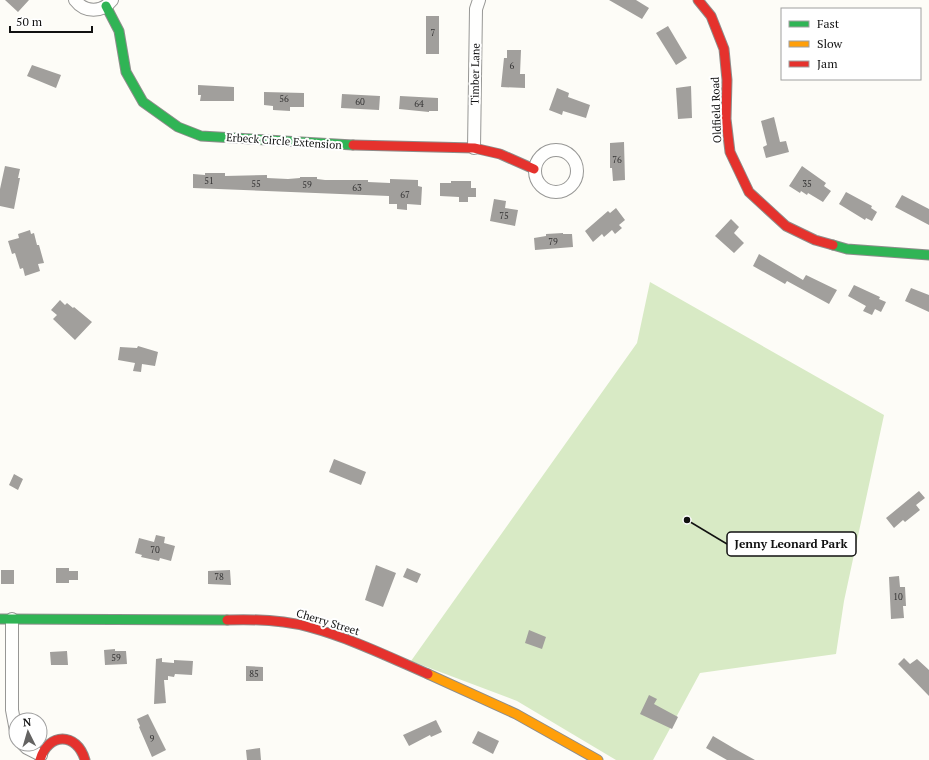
<svg xmlns="http://www.w3.org/2000/svg" width="929" height="760" font-family="'PT Serif',serif">
<style>
.forest{fill:#d8eac5}
.building{fill:#a19f9c}
.lines{fill:none;stroke-linecap:round;stroke-linejoin:round}
.street-casing{stroke:#979795;stroke-width:14}
.fast-casing{stroke:#8e8d8b;stroke-width:11}
.slow-casing{stroke:#8e8d8b;stroke-width:11}
.jam-casing{stroke:#8e8d8b;stroke-width:11}
.street{stroke:#fffffe;stroke-width:12}
.fast{stroke:#30b455;stroke-width:9}
.slow{stroke:#ff9f0a;stroke-width:9}
.jam{stroke:#e5322d;stroke-width:9}
.labels{text-anchor:middle;dominant-baseline:central;stroke-width:4;stroke-linejoin:round;paint-order:stroke}
.number-label{font-size:9px;fill:#353434}
.street-label{font-size:11px;fill:#111;stroke:#fff}
.leader{fill:none;stroke:#111;stroke-width:1.5}
.callout-dot{fill:#111;stroke:#fff;stroke-width:1.5}
.callout{fill:#fff;stroke:#111;stroke-width:1.5}
.callout-label{font-size:12px;text-anchor:middle;font-weight:bold;fill:#111}
</style>
<rect width="100%" height="100%" fill="#fdfcf7"/>
<!-- forest -->
<path class="forest" d="M 650,282 L 884,415 L 844,601 L 836,654 L 700,673 L 653,760 L 616,760 L 517,701 L 411,661 L 637,343 Z"/>
<!-- building -->
<path class="building" d="M 5,0 L 29,0 L 18,12 Z
M 609,0 L 636,0 L 649,8 L 642,19 Z
M 426,16 L 439,16 L 439,54 L 426,54 Z
M 668,26 L 687,58 L 676,65 L 656,33 Z
M 507,50 L 521,50 L 520,74 L 525,74 L 525,88 L 501,87 L 504,58 L 507,58 Z
M 32,65 L 61,75 L 56,88 L 27,76 Z
M 198,85 L 234,87 L 234,101 L 200,101 L 201,95 L 198,95 Z
M 691,86 L 692,118 L 678,119 L 676,88 Z
M 557,88 L 569,93 L 568,97 L 590,105 L 586,118 L 563,111 L 562,115 L 549,110 Z
M 264,92 L 304,93 L 304,107 L 290,107 L 290,111 L 273,110 L 273,106 L 264,105 Z
M 342,94 L 380,96 L 379,110 L 341,108 Z
M 400,96 L 438,98 L 438,111 L 429,111 L 429,112 L 399,109 Z
M 774,117 L 780,142 L 786,141 L 789,152 L 766,158 L 763,147 L 767,145 L 761,121 Z
M 624,142 L 625,180 L 613,181 L 612,168 L 610,168 L 610,143 Z
M 5,166 L 20,169 L 18,178 L 20,178 L 14,209 L 0,206 L 0,189 Z
M 802,166 L 826,183 L 824,186 L 831,191 L 823,202 L 808,193 L 807,195 L 801,191 L 800,193 L 789,186 Z
M 205,173 L 225,173 L 225,176 L 267,175 L 267,178 L 288,179 L 300,178 L 300,177 L 317,177 L 317,179 L 325,180 L 368,180 L 368,182 L 390,183 L 390,179 L 418,180 L 418,186 L 422,187 L 421,205 L 407,204 L 407,210 L 397,209 L 397,204 L 389,204 L 389,196 L 193,188 L 193,174 L 205,175 Z
M 451,181 L 471,181 L 471,188 L 476,188 L 476,197 L 468,197 L 468,202 L 459,202 L 459,197 L 440,196 L 440,183 L 451,183 Z
M 846,192 L 872,206 L 871,208 L 877,212 L 872,221 L 866,218 L 865,220 L 839,204 Z
M 902,195 L 929,209 L 929,225 L 895,207 Z
M 494,199 L 506,201 L 505,208 L 518,210 L 515,226 L 490,221 Z
M 616,208 L 625,220 L 619,225 L 622,228 L 615,234 L 612,230 L 604,237 L 602,234 L 593,242 L 585,231 L 608,211 L 610,213 Z
M 731,219 L 739,227 L 734,233 L 744,243 L 734,253 L 715,236 Z
M 30,230 L 31,234 L 34,233 L 37,245 L 39,245 L 44,263 L 38,264 L 40,271 L 25,276 L 23,268 L 20,269 L 15,253 L 12,254 L 8,241 L 19,238 L 18,234 Z
M 563,233 L 563,234 L 572,234 L 573,247 L 535,250 L 534,238 L 546,236 L 546,234 Z
M 759,254 L 803,280 L 806,275 L 837,290 L 829,304 L 787,281 L 785,284 L 753,266 Z
M 854,285 L 880,297 L 879,299 L 886,302 L 881,312 L 875,309 L 872,315 L 863,311 L 866,306 L 848,296 Z
M 911,288 L 929,295 L 929,312 L 905,301 Z
M 60,300 L 65,305 L 67,303 L 73,308 L 74,307 L 92,322 L 75,340 L 53,319 L 57,315 L 51,310 Z
M 138,346 L 158,352 L 155,366 L 142,364 L 141,372 L 133,371 L 135,363 L 118,360 L 120,347 L 137,348 Z
M 334,459 L 366,472 L 361,485 L 329,472 Z
M 14,474 L 23,479 L 18,490 L 9,485 Z
M 919,491 L 925,498 L 916,505 L 920,510 L 905,522 L 903,520 L 894,528 L 886,518 Z
M 156,535 L 165,537 L 164,543 L 175,546 L 171,561 L 160,558 L 159,561 L 141,557 L 142,555 L 135,553 L 139,538 L 154,542 Z
M 376,565 L 396,573 L 383,607 L 365,600 Z
M 56,568 L 69,568 L 69,571 L 78,571 L 78,580 L 69,580 L 69,583 L 56,583 Z
M 407,568 L 421,574 L 417,583 L 403,577 Z
M 1,570 L 14,570 L 14,584 L 1,584 Z
M 230,570 L 231,585 L 208,584 L 208,571 Z
M 899,576 L 900,587 L 905,587 L 906,606 L 903,606 L 904,618 L 891,619 L 889,577 Z
M 529,630 L 546,637 L 542,649 L 525,643 Z
M 115,649 L 115,651 L 126,651 L 127,664 L 105,665 L 104,650 Z
M 67,651 L 68,665 L 51,665 L 50,652 Z
M 162,658 L 162,662 L 174,663 L 174,660 L 193,661 L 192,675 L 175,674 L 174,677 L 168,676 L 168,680 L 164,680 L 166,703 L 154,704 L 156,659 Z
M 904,658 L 910,664 L 917,659 L 929,670 L 929,696 L 898,664 Z
M 246,666 L 263,667 L 263,681 L 246,681 Z
M 649,695 L 657,699 L 654,704 L 678,717 L 672,729 L 640,714 Z
M 148,714 L 166,750 L 152,757 L 139,727 L 140,726 L 137,719 Z
M 436,720 L 442,732 L 431,737 L 430,735 L 409,746 L 403,735 Z
M 478,731 L 499,741 L 493,754 L 472,743 Z
M 713,736 L 735,749 L 755,760 L 727,760 L 706,748 Z
M 260,748 L 261,760 L 247,760 L 246,750 Z"/>
<g class="lines">
<!-- street casing -->
<g class="street-casing">
<path id="street" d="M 75,0 C 85,13 102,13 112,0
M 474,148 L 476,9 L 479,0
M535 171a21 21 0 1 1 42 0a21 21 0 1 1-42 0Z
M 12,619 L 12,710 L 16,731
M 23,744 L 27,748 L 41,755"/>
</g>
<!-- fast casing -->
<g class="fast-casing">
<path id="fast" d="M 106,6 L 119,31 L 126,72 L 143,102 L 178,127 L 201,136 L 353,145
M 833,245 L 847,249 L 929,255
M 0,619 L 227,620"/>
</g>
<!-- slow casing -->
<g class="slow-casing">
<path id="slow" d="M 428,674 L 516,714 L 598,760"/>
</g>
<!-- jam casing -->
<g class="jam-casing">
<path id="jam" d="M 698,0 L 711,16 L 724,49 L 727,80 L 726,119 L 730,152 L 749,192 L 786,226 L 815,240 L 833,245
M 353,145 L 474,148 L 500,154 L 534,169
M 227,620 C 254,619 283,620 309,627 C 350,638 389,657 428,674
M 40,760 C 48,732 77,732 85,760"/>
</g>
<!-- street -->
<use href="#street" class="street"/>
<!-- fast -->
<use href="#fast" class="fast"/>
<!-- slow -->
<use href="#slow" class="slow"/>
<!-- jam -->
<use href="#jam" class="jam"/>
</g>
<g class="labels">
<!-- number labels -->
<g class="number-label">
<text x="433" y="33">7</text>
<text x="512" y="66">6</text>
<text x="284" y="99">56</text>
<text x="360" y="102">60</text>
<text x="419" y="104">64</text>
<text x="617" y="160">76</text>
<text x="209" y="181">51</text>
<text x="256" y="184">55</text>
<text x="807" y="184">35</text>
<text x="307" y="185">59</text>
<text x="357" y="188">63</text>
<text x="405" y="195">67</text>
<text x="504" y="216">75</text>
<text x="553" y="242">79</text>
<text x="155" y="550">70</text>
<text x="219" y="577">78</text>
<text x="898" y="597">10</text>
<text x="116" y="658">59</text>
<text x="254" y="674">85</text>
<text x="152" y="739">9</text>
</g>
<!-- street labels -->
<g class="street-label">
<text transform="translate(475 74) rotate(-89)">Timber Lane</text>
<text transform="translate(716 110) rotate(-92)">Oldfield Road</text>
<text transform="translate(284 141) rotate(4)">Erbeck Circle Extension</text>
<text transform="translate(328 622) rotate(17)">Cherry Street</text>
</g>
</g>
<!-- callouts -->
<path class="leader" d="M687 520L727 544"/>
<circle class="callout-dot" cx="687" cy="520" r="4"/>
<rect class="callout" x="727" y="532" width="129" height="24" rx="4"/>
<g class="callout-label">
<text x="791" y="548">Jenny Leonard Park</text>
</g>
<!-- legend -->
<rect x="781" y="8" width="140" height="72" fill="#ffffff" stroke="#a0a0a0"/>
<rect x="789" y="21" width="20" height="6" fill="#30b455" stroke="#a0a0a0"/>
<text x="817" y="28" font-size="12" fill="#111111">Fast</text>
<rect x="789" y="41" width="20" height="6" fill="#ff9f0a" stroke="#a0a0a0"/>
<text x="817" y="48" font-size="12" fill="#111111">Slow</text>
<rect x="789" y="61" width="20" height="6" fill="#e5322d" stroke="#a0a0a0"/>
<text x="817" y="68" font-size="12" fill="#111111">Jam</text>
<!-- north arrow -->
<g transform="translate(28 732) rotate(355)"><circle r="19" fill="#ffffff" stroke="#a0a0a0"/>
<path d="M0-3L7 15L0 10L-7 15Z" fill="#646362"/>
<text y="-6" font-size="11" font-weight="bold" text-anchor="middle" fill="#111111">N</text>
</g>
<!-- scale -->
<path d="M10 26v6h82v-6" fill="none" stroke="#111111" stroke-width="2"/>
<text x="16" y="26" font-size="12" fill="#111111" stroke="#ffffff" stroke-width="3" paint-order="stroke">50 m</text>
</svg>
